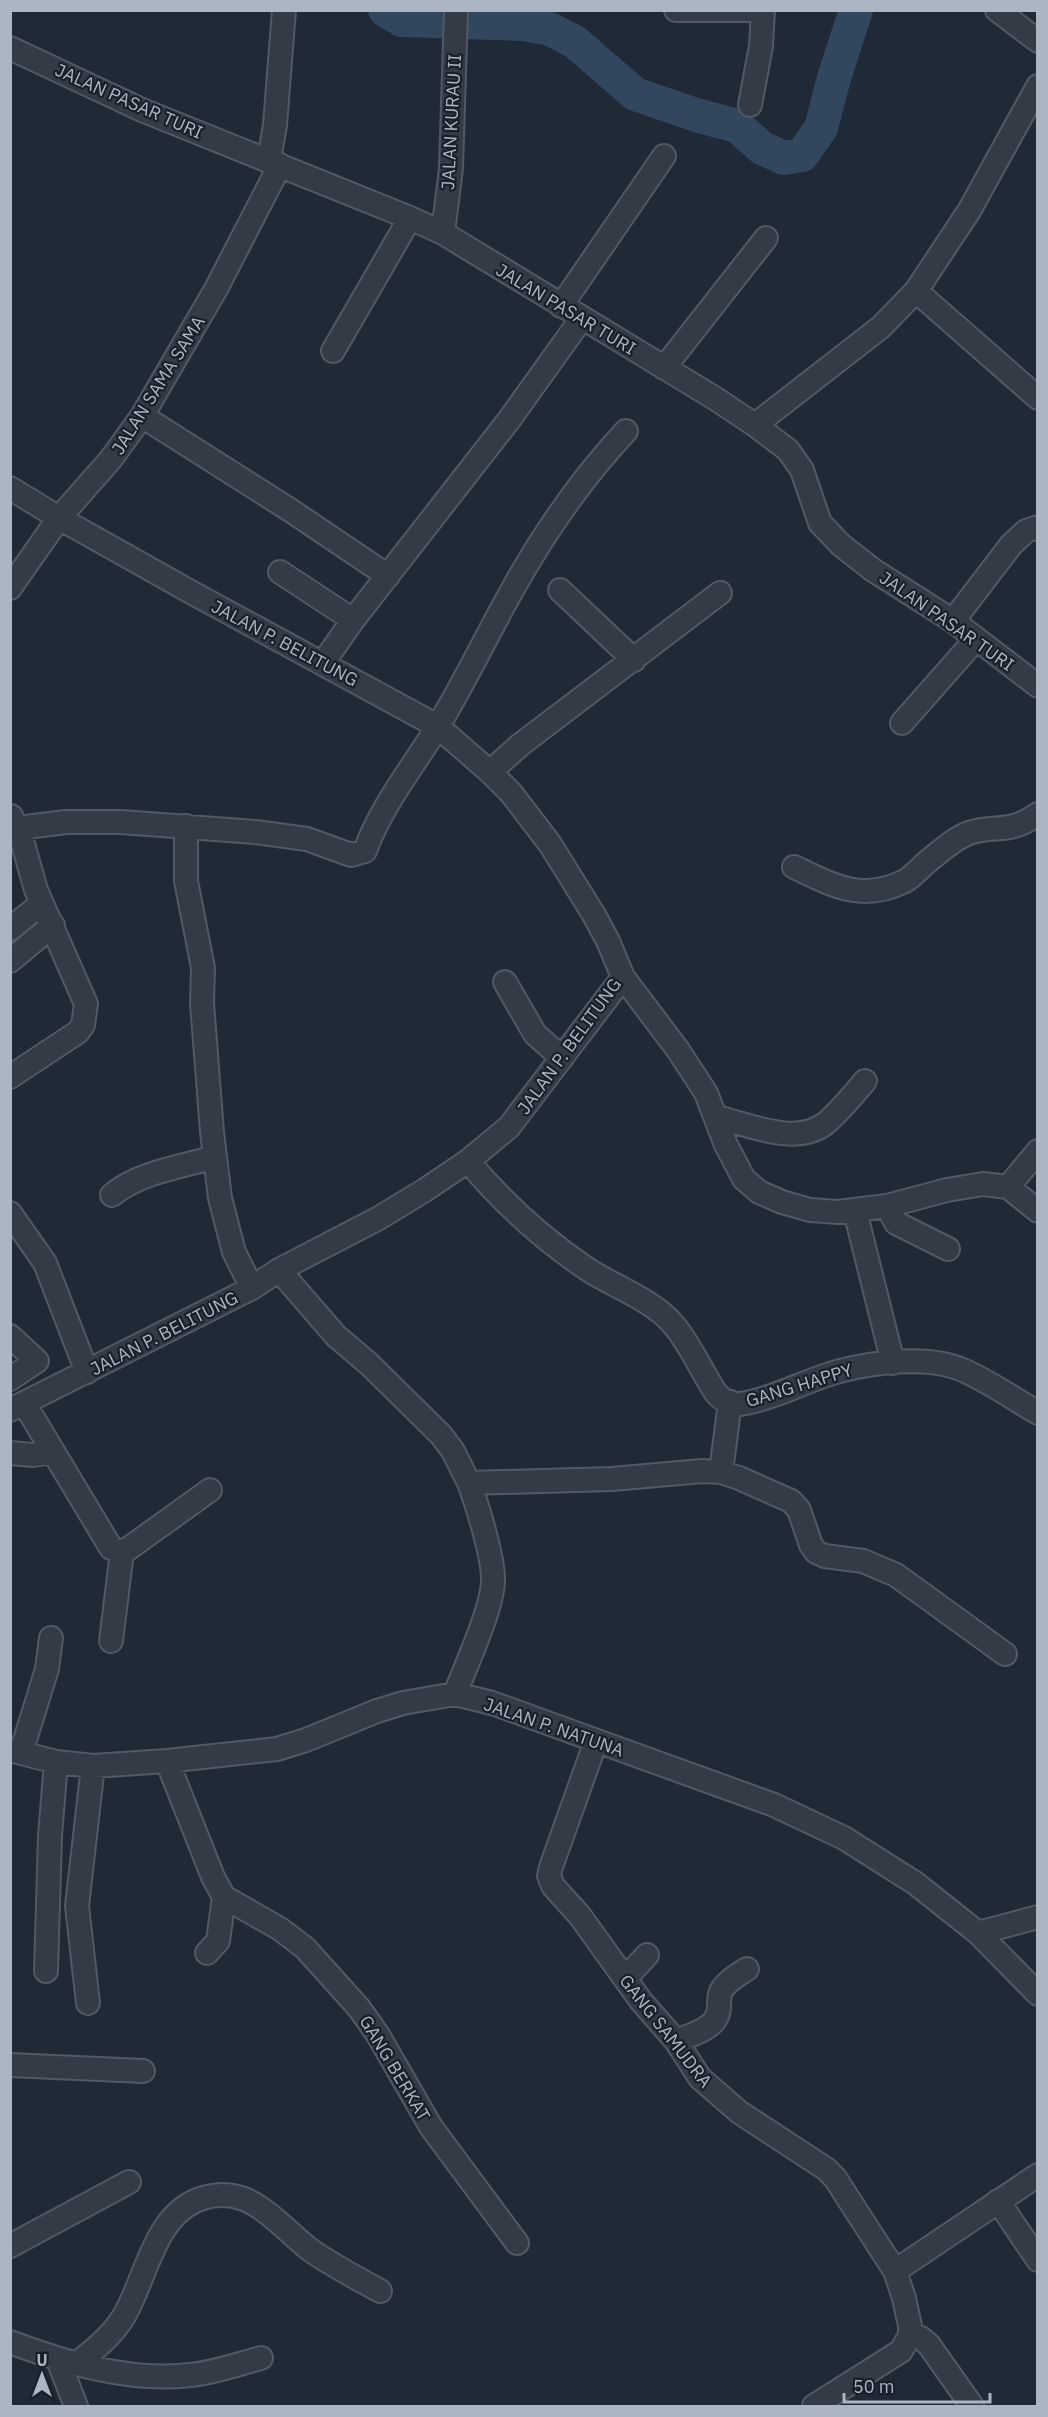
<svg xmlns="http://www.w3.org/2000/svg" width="1048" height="2417" font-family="'IBM Plex Sans',sans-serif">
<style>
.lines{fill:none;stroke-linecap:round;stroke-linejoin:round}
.river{stroke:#32465d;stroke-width:34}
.minor-casing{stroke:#505964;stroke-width:26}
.minor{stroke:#323b46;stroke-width:22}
.labels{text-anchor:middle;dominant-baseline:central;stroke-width:4.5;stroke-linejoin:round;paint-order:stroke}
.street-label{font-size:18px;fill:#acb6c3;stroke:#18212b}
</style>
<rect width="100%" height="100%" fill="#1f2a36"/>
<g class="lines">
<!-- river -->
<path class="river" d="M 385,10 L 402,20 L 524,24 L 550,29 L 575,42 L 635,94 L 696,115 L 737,126 L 762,148 L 784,158 L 802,155 L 821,128 L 834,78 L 856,10"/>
<!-- minor casing -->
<g class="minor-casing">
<path id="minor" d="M 676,10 L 763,10
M 997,10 L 1038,41
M 10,48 L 142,110 L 410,218 L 443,233 L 716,399 L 755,425 L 788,450 L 802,470 L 820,523 L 841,545 L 873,570 L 953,621 L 1038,686
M 750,105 L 761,46 L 763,11
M 269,160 L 275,125 L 284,10
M 443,233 L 451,168 L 456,10
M 916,291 L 1038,398
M 561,306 L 664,156
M 333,351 L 410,218
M 664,368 L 766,238
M 142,416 L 290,510 L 388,576
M 755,425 L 881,327 L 916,291 L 969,211 L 1038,86
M 10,488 L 59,518 L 189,591 L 437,726 L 490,772 L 511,793 L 550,844 L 594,915 L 608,941 L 623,977 L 678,1050 L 706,1093 L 726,1145 L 744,1179 L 759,1192 L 782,1202 L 810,1210 L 838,1212 L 887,1206 L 947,1190 L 983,1184 L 1008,1187 L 1038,1211
M 280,572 L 353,620
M 10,588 L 59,518 L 111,459 L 142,416 L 216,289 L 280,165
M 560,590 L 634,660
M 953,621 L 1011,545 L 1026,531 L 1038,527
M 323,663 L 353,620 L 509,420 L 582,318
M 902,723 L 976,639
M 490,772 L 520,745 L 720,593
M 186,826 L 186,881 L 203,968 L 202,1003 L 212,1132 L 220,1198 L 234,1252 L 252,1288
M 18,828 L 66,822 L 121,822 L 255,832 L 307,839 L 351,855 L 365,851 C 381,806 413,767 438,726 C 464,683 486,637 510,594 C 542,536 581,479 626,431
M 794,867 C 832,885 861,902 903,882 C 912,878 920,868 927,862 C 940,852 953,839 969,833 C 997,824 1008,835 1038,814
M 10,929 L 42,903
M 10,961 L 53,925
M 505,982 L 535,1034 L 562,1058
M 10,1077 L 78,1032 L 83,1025 L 86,1004 L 36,890 L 22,840 L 11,816
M 716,1117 C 748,1124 796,1147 826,1123 C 840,1111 853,1095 865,1081
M 468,1161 C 502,1202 543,1239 587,1269 C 613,1286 652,1300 672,1323 C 690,1343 701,1371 716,1393 C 722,1400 731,1405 740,1404 C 771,1400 809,1379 840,1371 C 874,1362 925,1356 958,1368 C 986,1379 1012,1398 1038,1413
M 1008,1187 L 1038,1151
M 112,1195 C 140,1172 181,1167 215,1157
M 887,1206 L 896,1223 L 948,1249
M 855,1211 L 893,1363
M 10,1213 L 45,1263 L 87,1372
M 279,1270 L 336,1336 L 369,1364 L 441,1435 L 453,1451 L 469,1483 L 612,1479 L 702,1471 L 721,1472 L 739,1478 L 791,1501 L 799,1510 L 811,1545 L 816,1552 L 825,1556 L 863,1561 L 896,1575 L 1005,1654
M 10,1336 L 37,1361 L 10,1379
M 24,1403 L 111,1548 C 117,1551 121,1552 128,1549 L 210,1490
M 10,1410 L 252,1288 L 279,1270 L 379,1218 L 425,1190 L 468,1161 L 509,1127 L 623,977
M 10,1453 L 33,1455 L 53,1452
M 721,1472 L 730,1402
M 111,1641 L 122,1552
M 455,1694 C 466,1665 492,1610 493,1581 C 494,1559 477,1504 469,1483
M 596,1741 L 551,1867 L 549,1876 L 553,1886 L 580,1916 L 641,2001 L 676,2041 L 700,2078 L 739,2112 L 826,2169 L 835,2178 L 895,2271 L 904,2298 L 910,2326 L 910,2335 L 901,2351 L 814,2406
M 10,1750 L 56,1762 L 93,1766 L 167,1761 L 277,1749 L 306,1740 L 377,1711 L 403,1703 L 455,1694 L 492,1703 L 774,1805 L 844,1838 L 915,1883 L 978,1933 L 1038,1994
M 21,1753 L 47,1669 L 51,1638
M 167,1761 L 213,1877 L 224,1897 L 280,1929 L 305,1948 L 359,2008 L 378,2035 L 431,2127 L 517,2243
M 978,1933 L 1038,1917
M 207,1953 L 218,1941 L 224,1897
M 46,1971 L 50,1836 L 56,1762
M 625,1979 L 647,1955
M 88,2003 L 77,1906 L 93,1766
M 676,2041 C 688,2036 706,2031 714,2021 C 721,2013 718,2004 720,1994 C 723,1983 738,1975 747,1969
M 10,2065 L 143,2071
M 998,2201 L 1038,2260
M 10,2246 L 129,2182
M 895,2271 L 1038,2175
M 910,2335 L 921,2338 L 929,2345 L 972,2406
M 10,2342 C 66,2363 129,2382 190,2375 C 214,2373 238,2364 261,2358
M 58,2360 L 76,2406
M 76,2364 C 94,2350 112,2336 124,2316 C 147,2277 154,2213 203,2198 C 216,2194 231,2194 244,2199 C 267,2208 290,2234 309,2249 C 331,2265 357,2278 380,2291"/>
</g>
<!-- minor -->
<use href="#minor" class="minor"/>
</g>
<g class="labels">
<!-- street labels -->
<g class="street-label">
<text transform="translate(129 101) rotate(24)">JALAN PASAR TURI</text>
<text transform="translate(451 122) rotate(-87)">JALAN KURAU II</text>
<text transform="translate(566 309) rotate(31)">JALAN PASAR TURI</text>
<text transform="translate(158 385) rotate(-58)">JALAN SAMA SAMA</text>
<text transform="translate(947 621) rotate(35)">JALAN PASAR TURI</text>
<text transform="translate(285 643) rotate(28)">JALAN P. BELITUNG</text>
<text transform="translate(569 1046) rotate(-54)">JALAN P. BELITUNG</text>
<text transform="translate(164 1333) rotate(-27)">JALAN P. BELITUNG</text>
<text transform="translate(799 1385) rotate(-17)">GANG HAPPY</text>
<text transform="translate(554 1727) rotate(19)">JALAN P. NATUNA</text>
<text transform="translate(666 2031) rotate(52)">GANG SAMUDRA</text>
<text transform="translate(395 2068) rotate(59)">GANG BERKAT</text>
</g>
</g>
<!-- border -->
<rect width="1048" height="2417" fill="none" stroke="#acb6c3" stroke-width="24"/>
<!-- north arrow -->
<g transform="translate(42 2375)" stroke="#18212b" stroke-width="4.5" paint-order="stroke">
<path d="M0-4.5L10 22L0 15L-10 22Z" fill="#acb6c3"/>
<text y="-9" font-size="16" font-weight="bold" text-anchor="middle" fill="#acb6c3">U</text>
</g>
<!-- scale -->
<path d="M844 2393v9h146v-9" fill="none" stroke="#acb6c3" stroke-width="3"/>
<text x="853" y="2393" font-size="18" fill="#acb6c3" stroke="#18212b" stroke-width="4.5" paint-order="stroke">50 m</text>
</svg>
